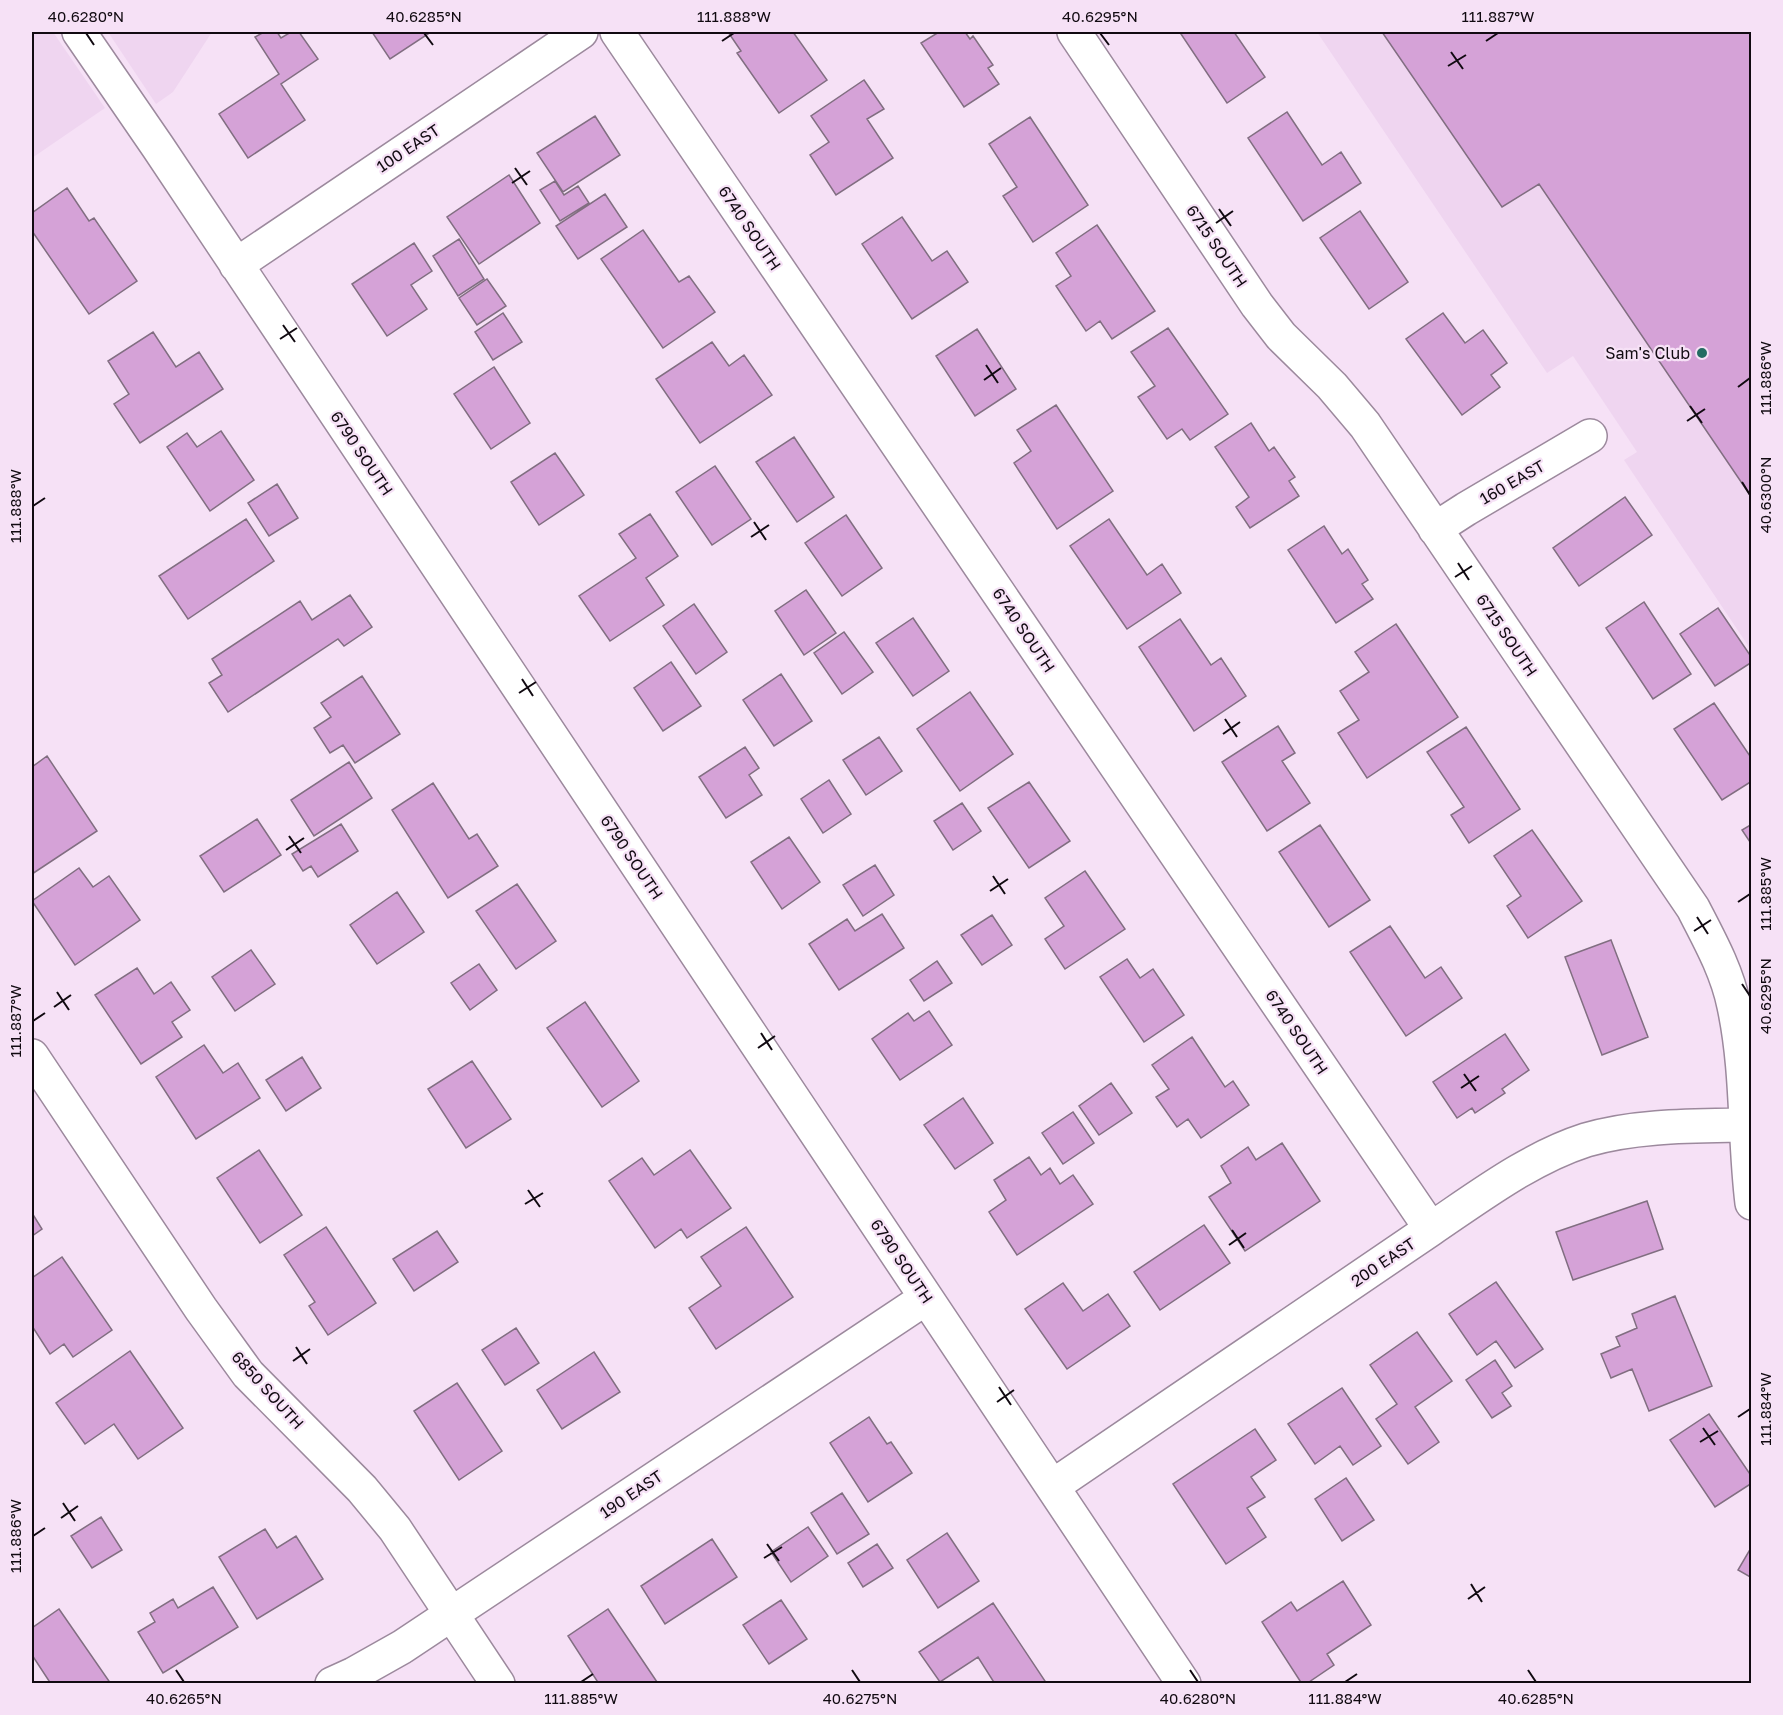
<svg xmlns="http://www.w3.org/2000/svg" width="1783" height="1715" font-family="'Golos Text',sans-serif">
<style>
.built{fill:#efd5f0}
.building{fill:#d5a2d7;stroke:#816e81;stroke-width:1.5}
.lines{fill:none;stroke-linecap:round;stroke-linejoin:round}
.minor-casing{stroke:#9c899d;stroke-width:36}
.minor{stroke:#fff;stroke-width:33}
.ticks{fill:none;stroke:#110a11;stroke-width:2}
.poi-dot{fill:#246c63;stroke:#f6e1f6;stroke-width:2}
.labels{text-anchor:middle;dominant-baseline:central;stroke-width:4.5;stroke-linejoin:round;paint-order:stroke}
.street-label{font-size:16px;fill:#110a11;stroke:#f6e1f6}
.poi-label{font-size:16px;fill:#110a11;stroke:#f6e1f6;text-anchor:end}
.neatline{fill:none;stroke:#110a11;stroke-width:2}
.ticks-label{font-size:15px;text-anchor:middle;fill:#110a11}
</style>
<rect width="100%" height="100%" fill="#f6e1f6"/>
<!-- built -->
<path class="built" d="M 32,32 L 53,32 L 105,108 L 32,158 Z
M 108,32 L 212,32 L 173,92 L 156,104 Z
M 1317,32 L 1751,32 L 1751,650 L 1624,460 L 1637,452 L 1573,356 L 1547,373 Z"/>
<!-- building -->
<path class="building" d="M 264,32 L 277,32 L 281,38 L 291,32 L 299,32 L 318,59 L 281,84 L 305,120 L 248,158 L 219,114 L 279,74 L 255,37 Z
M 372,32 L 427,32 L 428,34 L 390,59 Z
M 728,32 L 793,32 L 827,80 L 779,113 L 737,53 L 741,51 Z
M 939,32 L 965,32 L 970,39 L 973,36 L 993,65 L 988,68 L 999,84 L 964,107 L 921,43 Z
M 1185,32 L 1234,32 L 1265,77 L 1227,103 L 1181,34 Z
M 1382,32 L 1752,32 L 1752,498 L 1539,184 L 1502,207 Z
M 864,80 L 884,109 L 867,119 L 893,158 L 836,195 L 810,155 L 829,142 L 811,116 Z
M 1287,112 L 1322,165 L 1341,152 L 1361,183 L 1303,221 L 1248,138 Z
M 595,116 L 620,155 L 563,192 L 537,153 Z
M 1030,117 L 1088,205 L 1033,242 L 1003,196 L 1017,187 L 989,144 Z
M 509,175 L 540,223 L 479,264 L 447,217 Z
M 555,181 L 564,195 L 578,186 L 589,203 L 560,221 L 540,190 Z
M 67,188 L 89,221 L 94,218 L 137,281 L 89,314 L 32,231 L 32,213 Z
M 605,194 L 627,227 L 578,259 L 556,226 Z
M 1360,211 L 1408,282 L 1369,309 L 1320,238 Z
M 902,217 L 932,261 L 947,251 L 968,282 L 912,319 L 862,244 Z
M 1097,225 L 1155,311 L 1112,339 L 1100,321 L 1086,331 L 1056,286 L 1071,276 L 1056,253 Z
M 643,230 L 679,282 L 689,276 L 715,312 L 663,348 L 601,259 Z
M 459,239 L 484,279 L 458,296 L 433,256 Z
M 414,243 L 432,271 L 411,285 L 427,309 L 387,336 L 352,284 Z
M 487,279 L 506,306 L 477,325 L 459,298 Z
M 503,313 L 522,342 L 493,360 L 475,332 Z
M 1443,313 L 1465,343 L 1483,330 L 1507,363 L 1491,375 L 1500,387 L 1462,415 L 1406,339 Z
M 1168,328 L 1228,414 L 1190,440 L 1182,429 L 1167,439 L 1138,397 L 1155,386 L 1131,352 Z
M 977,329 L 1016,389 L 975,416 L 936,356 Z
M 153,332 L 176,367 L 199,352 L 223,389 L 140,443 L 114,404 L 129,394 L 108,361 Z
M 712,342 L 729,366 L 744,355 L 772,395 L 700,443 L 656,379 Z
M 494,367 L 530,423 L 491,449 L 454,394 Z
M 1056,405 L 1113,491 L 1057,529 L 1014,463 L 1031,451 L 1017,430 Z
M 1251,423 L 1269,451 L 1274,447 L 1295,477 L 1289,481 L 1299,496 L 1250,528 L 1236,507 L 1249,497 L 1215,447 Z
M 221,431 L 254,480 L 210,511 L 167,447 L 187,433 L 197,447 Z
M 794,437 L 834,497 L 797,522 L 756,462 Z
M 555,453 L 584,495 L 539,525 L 511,482 Z
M 715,466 L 751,519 L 712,545 L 676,492 Z
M 277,484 L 298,518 L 269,536 L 248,503 Z
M 1625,497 L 1652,535 L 1579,586 L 1553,548 Z
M 650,514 L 678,556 L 646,578 L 664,605 L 610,641 L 579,596 L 636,558 L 619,534 Z
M 846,515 L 882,568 L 842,596 L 805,543 Z
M 246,519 L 274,561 L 188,619 L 159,576 Z
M 1109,519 L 1147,575 L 1162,564 L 1181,593 L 1127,629 L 1070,546 Z
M 1324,526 L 1342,554 L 1348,549 L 1368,580 L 1362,584 L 1373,599 L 1336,623 L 1288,550 Z
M 806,590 L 836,633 L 804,655 L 775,611 Z
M 350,595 L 372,627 L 344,646 L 338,639 L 228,712 L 209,683 L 222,675 L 212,659 L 300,601 L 312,620 Z
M 1644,602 L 1691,674 L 1653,699 L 1606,628 Z
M 694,604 L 727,652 L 696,674 L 663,626 Z
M 1718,608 L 1752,658 L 1752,662 L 1715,686 L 1680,634 Z
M 913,618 L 949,671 L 913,696 L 876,643 Z
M 1180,619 L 1211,665 L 1221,658 L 1246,696 L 1194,731 L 1139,647 Z
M 1396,624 L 1458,717 L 1367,778 L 1338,733 L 1359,720 L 1340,691 L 1369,672 L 1355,652 Z
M 844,632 L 873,672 L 842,694 L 814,653 Z
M 671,662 L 701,706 L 663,731 L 634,688 Z
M 781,674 L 812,721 L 774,746 L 743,700 Z
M 362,676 L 400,734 L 355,763 L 343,745 L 330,753 L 314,728 L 331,717 L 321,703 Z
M 970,692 L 1013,754 L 960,791 L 917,729 Z
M 1714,703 L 1752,759 L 1752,781 L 1722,800 L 1674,729 Z
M 1278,726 L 1295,753 L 1282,761 L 1310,803 L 1267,831 L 1222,762 Z
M 1466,727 L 1520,809 L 1469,843 L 1451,815 L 1464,807 L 1427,752 Z
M 879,737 L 902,771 L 866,795 L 843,760 Z
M 745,747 L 759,768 L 749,775 L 762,795 L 726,818 L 699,777 Z
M 47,756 L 97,831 L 32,874 L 32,767 Z
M 349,762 L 372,798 L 314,836 L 291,800 Z
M 829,780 L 851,814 L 823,833 L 801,799 Z
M 1029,782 L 1070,841 L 1029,868 L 988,808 Z
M 433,783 L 469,839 L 477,834 L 498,866 L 448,898 L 392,810 Z
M 962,803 L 981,831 L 953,850 L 934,821 Z
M 257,819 L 281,855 L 224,892 L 200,856 Z
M 341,824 L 358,851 L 318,877 L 311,866 L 303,871 L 292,854 Z
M 1752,824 L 1752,845 L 1742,830 Z
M 1320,825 L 1370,900 L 1329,927 L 1279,852 Z
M 1532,830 L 1582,901 L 1528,938 L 1507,906 L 1521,896 L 1494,856 Z
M 789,837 L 820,882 L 782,909 L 751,862 Z
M 875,865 L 894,895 L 863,916 L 843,885 Z
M 79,868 L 93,887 L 109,876 L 140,920 L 75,965 L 32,901 Z
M 1085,871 L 1125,929 L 1065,969 L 1045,939 L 1064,926 L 1045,898 Z
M 517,884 L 556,941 L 516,969 L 476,911 Z
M 397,892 L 424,932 L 377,964 L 350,925 Z
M 882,914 L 904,948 L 839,990 L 809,944 L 847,919 L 855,931 Z
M 992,915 L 1012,945 L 982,965 L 961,935 Z
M 1390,926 L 1425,978 L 1441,967 L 1462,998 L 1406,1036 L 1350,952 Z
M 1611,940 L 1648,1037 L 1602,1055 L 1565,957 Z
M 251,950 L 275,984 L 235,1011 L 212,977 Z
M 1127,959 L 1140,978 L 1153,969 L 1184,1015 L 1144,1042 L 1100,977 Z
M 937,961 L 952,983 L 924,1001 L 910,980 Z
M 479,964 L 497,990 L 470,1010 L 451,983 Z
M 137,968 L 154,994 L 171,982 L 190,1010 L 172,1022 L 182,1037 L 141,1064 L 95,995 Z
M 585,1002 L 639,1081 L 602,1107 L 547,1028 Z
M 929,1011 L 952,1045 L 900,1080 L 872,1039 L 908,1013 L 914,1021 Z
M 1505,1034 L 1529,1070 L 1502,1089 L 1505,1093 L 1475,1113 L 1472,1108 L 1457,1118 L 1433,1082 Z
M 1192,1037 L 1225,1087 L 1233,1081 L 1249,1105 L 1201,1138 L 1188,1119 L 1177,1127 L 1156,1097 L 1169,1089 L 1152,1065 Z
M 204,1045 L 223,1073 L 238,1063 L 260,1098 L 196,1139 L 156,1077 Z
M 302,1057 L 321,1088 L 286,1111 L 266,1080 Z
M 472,1061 L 511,1119 L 466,1148 L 428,1089 Z
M 1111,1083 L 1132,1113 L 1099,1135 L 1079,1106 Z
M 963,1098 L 993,1143 L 955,1169 L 924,1125 Z
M 1073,1112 L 1094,1143 L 1063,1164 L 1042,1133 Z
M 1282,1143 L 1320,1201 L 1245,1251 L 1209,1197 L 1231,1183 L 1221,1166 L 1248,1147 L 1256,1160 Z
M 259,1150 L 302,1215 L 260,1243 L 217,1178 Z
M 690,1150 L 731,1208 L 687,1238 L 681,1229 L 655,1248 L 609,1181 L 642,1158 L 654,1175 Z
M 1029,1157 L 1041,1175 L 1050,1168 L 1060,1184 L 1073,1175 L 1093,1204 L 1017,1255 L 989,1212 L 1006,1200 L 994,1180 Z
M 1647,1201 L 1663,1249 L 1573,1280 L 1556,1232 Z
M 32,1213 L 42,1229 L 32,1236 Z
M 1204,1225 L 1230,1263 L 1160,1310 L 1134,1272 Z
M 326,1227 L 376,1303 L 328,1335 L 309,1306 L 315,1302 L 284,1255 Z
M 746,1227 L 793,1297 L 716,1349 L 689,1308 L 721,1286 L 701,1257 Z
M 437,1231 L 458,1262 L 414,1291 L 393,1259 Z
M 62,1257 L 112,1330 L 73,1357 L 64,1344 L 50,1354 L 32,1326 L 32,1278 Z
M 1496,1282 L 1543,1349 L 1515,1368 L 1496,1341 L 1477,1355 L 1449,1314 Z
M 1063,1283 L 1083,1311 L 1108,1294 L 1130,1326 L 1067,1369 L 1025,1309 Z
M 1675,1296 L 1712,1386 L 1649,1411 L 1632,1369 L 1611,1378 L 1601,1354 L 1620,1346 L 1616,1337 L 1637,1328 L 1632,1314 Z
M 516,1328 L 539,1363 L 505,1385 L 482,1350 Z
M 1417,1332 L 1452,1381 L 1415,1407 L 1439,1442 L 1408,1464 L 1376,1419 L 1397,1404 L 1370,1365 Z
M 130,1351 L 183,1428 L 138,1459 L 114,1424 L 85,1444 L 56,1403 Z
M 594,1352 L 620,1392 L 562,1429 L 537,1390 Z
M 1495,1360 L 1512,1386 L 1502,1393 L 1511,1406 L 1492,1418 L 1466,1380 Z
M 457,1383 L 502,1451 L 459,1480 L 414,1411 Z
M 1342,1388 L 1381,1446 L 1353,1465 L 1340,1446 L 1315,1464 L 1288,1424 Z
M 1709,1414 L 1752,1477 L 1752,1483 L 1715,1507 L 1670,1440 Z
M 869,1417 L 887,1444 L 891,1442 L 912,1473 L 868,1502 L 830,1443 Z
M 1255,1429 L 1276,1460 L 1251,1477 L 1265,1497 L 1247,1508 L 1266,1537 L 1226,1564 L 1173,1484 Z
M 1346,1478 L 1374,1520 L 1342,1541 L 1315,1499 Z
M 842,1493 L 869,1534 L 837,1554 L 811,1513 Z
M 101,1517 L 122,1550 L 92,1568 L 71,1536 Z
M 808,1527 L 828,1556 L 791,1582 L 771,1552 Z
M 265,1529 L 277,1548 L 296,1536 L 323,1579 L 257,1619 L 219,1557 Z
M 947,1533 L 979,1581 L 938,1608 L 907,1560 Z
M 712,1539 L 737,1577 L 665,1624 L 641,1586 Z
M 877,1544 L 893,1568 L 863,1587 L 848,1563 Z
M 1752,1546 L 1752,1578 L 1738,1570 Z
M 1343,1581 L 1371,1625 L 1327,1654 L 1334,1665 L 1306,1684 L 1302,1684 L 1262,1622 L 1291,1602 L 1297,1611 Z
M 213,1587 L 238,1627 L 163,1673 L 138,1632 L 155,1622 L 150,1613 L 173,1599 L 178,1608 Z
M 781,1600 L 807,1639 L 769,1664 L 743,1625 Z
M 993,1603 L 1045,1681 L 1041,1684 L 995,1684 L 978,1657 L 940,1682 L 919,1652 Z
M 59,1609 L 111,1684 L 51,1684 L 32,1655 L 32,1628 Z
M 608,1609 L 657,1682 L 655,1684 L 599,1684 L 568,1636 Z"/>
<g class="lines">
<!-- minor casing -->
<g class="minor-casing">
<path id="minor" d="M 79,32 L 158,147 L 1184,1684
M 617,32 L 1431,1229
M 1074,32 L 1257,305 L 1281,336 L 1332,386 L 1365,425 L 1693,908 C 1709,939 1727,971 1734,1006 C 1748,1071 1744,1138 1752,1203
M 236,265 L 581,32
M 1435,529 L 1466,509 L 1590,436
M 32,1056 L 201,1309 L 248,1374 L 362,1489 L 395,1529 L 498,1684
M 1053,1486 L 1431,1229 C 1480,1196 1530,1158 1586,1140 C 1636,1125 1695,1126 1746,1125
M 332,1684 L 354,1674 L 402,1647 L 926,1298"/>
</g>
<!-- minor -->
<use href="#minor" class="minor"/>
</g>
<!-- ticks -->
<path class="ticks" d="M 86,33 L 94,45M 424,33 L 433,45M 1100,33 L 1109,45M 722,41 L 734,33M 1486,41 L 1498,33M 1451,52 L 1463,69M 1448,66 L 1466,55M 515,168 L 527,185M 512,183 L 530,171M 1219,209 L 1231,226M 1216,223 L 1233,211M 283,325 L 295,342M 280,339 L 297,328M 986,365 L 998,383M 984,380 L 1001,368M 1738,387 L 1750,378M 1690,406 L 1702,423M 1687,421 L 1705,409M 1742,482 L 1750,495M 33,506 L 45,498M 754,522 L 766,540M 751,537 L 769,525M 1458,563 L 1469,580M 1455,577 L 1472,566M 522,679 L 533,696M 519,693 L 536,682M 1225,719 L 1237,737M 1223,734 L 1240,722M 289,836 L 301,853M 286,850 L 304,838M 993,876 L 1005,894M 990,891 L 1008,879M 1738,902 L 1750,894M 1697,917 L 1708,934M 1694,931 L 1711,920M 1742,984 L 1750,996M 57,992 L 69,1010M 54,1007 L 71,995M 33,1021 L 45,1013M 761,1033 L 772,1050M 758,1048 L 775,1036M 1464,1074 L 1476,1091M 1461,1088 L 1479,1076M 528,1190 L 540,1207M 525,1204 L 543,1193M 1232,1230 L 1244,1248M 1229,1245 L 1246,1233M 296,1347 L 307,1364M 293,1361 L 310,1349M 999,1387 L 1011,1405M 997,1402 L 1014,1390M 1738,1417 L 1750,1409M 1703,1428 L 1715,1445M 1700,1442 L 1718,1431M 63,1503 L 75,1521M 61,1518 L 78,1506M 33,1536 L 45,1528M 767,1544 L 779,1561M 764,1558 L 782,1547M 1471,1584 L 1482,1602M 1468,1599 L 1485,1587M 176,1670 L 184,1682M 852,1670 L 860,1682M 1190,1670 L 1198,1682M 1528,1670 L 1536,1682M 581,1682 L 593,1674M 1345,1682 L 1357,1674"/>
<!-- markers -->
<circle class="poi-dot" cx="1702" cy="353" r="6"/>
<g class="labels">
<!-- street labels -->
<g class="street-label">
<text transform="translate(408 148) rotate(-34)">100 EAST</text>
<text transform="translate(750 228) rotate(56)">6740 SOUTH</text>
<text transform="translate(1217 246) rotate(56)">6715 SOUTH</text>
<text transform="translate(362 453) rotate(56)">6790 SOUTH</text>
<text transform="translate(1512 482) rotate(-30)">160 EAST</text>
<text transform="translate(1024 630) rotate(56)">6740 SOUTH</text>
<text transform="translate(1507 635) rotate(56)">6715 SOUTH</text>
<text transform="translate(632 857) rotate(56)">6790 SOUTH</text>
<text transform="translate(1297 1032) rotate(56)">6740 SOUTH</text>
<text transform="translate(902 1261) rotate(56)">6790 SOUTH</text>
<text transform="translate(1383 1262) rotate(-34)">200 EAST</text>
<text transform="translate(268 1390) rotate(48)">6850 SOUTH</text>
<text transform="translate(631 1494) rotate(-34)">190 EAST</text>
</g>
<!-- poi labels -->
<g class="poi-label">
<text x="1690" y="353">Sam's Club</text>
</g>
</g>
<!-- border -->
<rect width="1783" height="1715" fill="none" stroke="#f6e1f6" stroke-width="66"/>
<rect x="33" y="33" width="1717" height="1649" class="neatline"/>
<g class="ticks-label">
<text x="86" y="22">40.6280°N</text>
<text x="424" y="22">40.6285°N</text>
<text x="734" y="22">111.888°W</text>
<text x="1100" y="22">40.6295°N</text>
<text x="1498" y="22">111.887°W</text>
<text transform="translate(1766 378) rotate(-90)" y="5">111.886°W</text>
<text transform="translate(1766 495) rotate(-90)" y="5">40.6300°N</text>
<text transform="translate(16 506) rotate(-90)" y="5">111.888°W</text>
<text transform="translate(1766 894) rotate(-90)" y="5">111.885°W</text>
<text transform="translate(1766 996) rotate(-90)" y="5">40.6295°N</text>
<text transform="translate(16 1021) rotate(-90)" y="5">111.887°W</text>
<text transform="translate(1766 1409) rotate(-90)" y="5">111.884°W</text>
<text transform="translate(16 1536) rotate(-90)" y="5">111.886°W</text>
<text x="184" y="1704">40.6265°N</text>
<text x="581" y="1704">111.885°W</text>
<text x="860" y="1704">40.6275°N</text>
<text x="1198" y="1704">40.6280°N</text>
<text x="1345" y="1704">111.884°W</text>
<text x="1536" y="1704">40.6285°N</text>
</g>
</svg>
